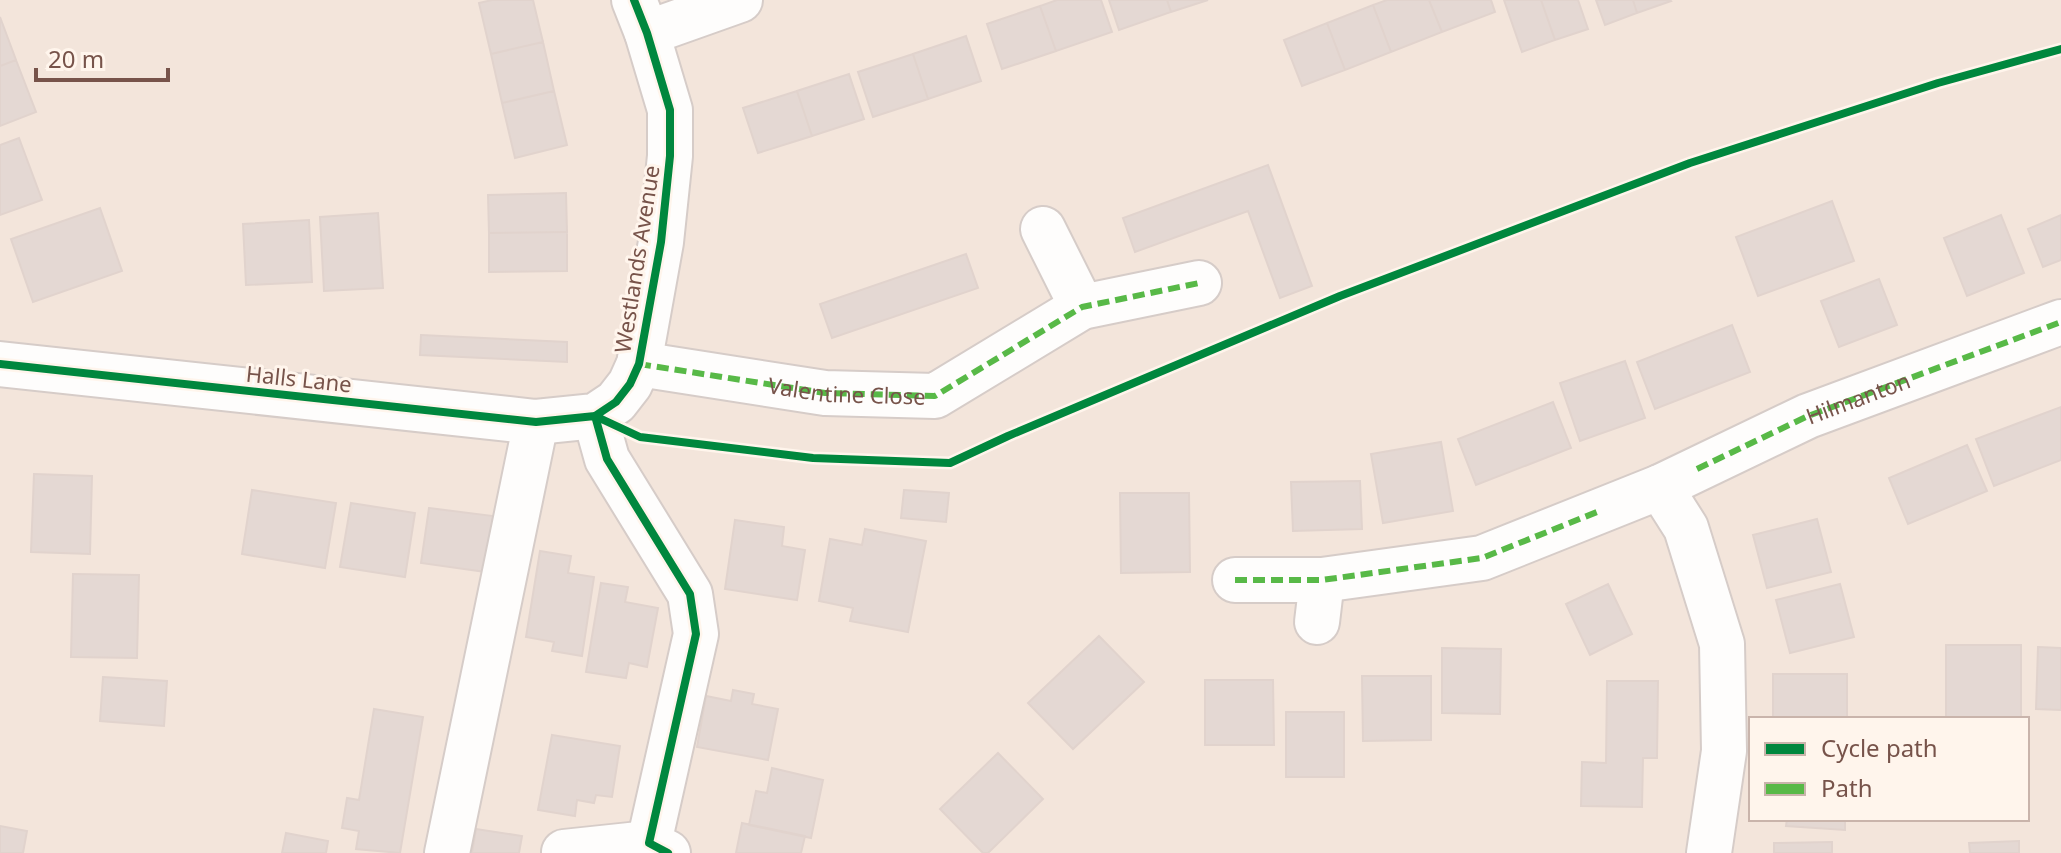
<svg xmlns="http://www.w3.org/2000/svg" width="2061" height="853" font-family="'Noto Sans',sans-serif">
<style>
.residential{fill:#f3e5db;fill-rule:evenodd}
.building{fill:#e4d8d3;stroke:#e1d3cd;stroke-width:2}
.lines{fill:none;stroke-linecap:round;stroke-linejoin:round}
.minor-casing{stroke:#d6ccc8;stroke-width:48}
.minor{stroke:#fefdfc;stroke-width:44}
.quiet{stroke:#58b947;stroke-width:6;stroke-dasharray:12 6;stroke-linecap:butt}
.cycleway-casing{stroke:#fff5ec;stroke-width:13}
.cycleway{stroke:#00873e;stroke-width:8}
.labels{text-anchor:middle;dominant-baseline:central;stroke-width:6;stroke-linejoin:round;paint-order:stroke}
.street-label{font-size:22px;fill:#77534a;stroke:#fff5ec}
</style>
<rect width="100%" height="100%" fill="#f8f1eb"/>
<!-- residential -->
<path class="residential" d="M 0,0 L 2061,0 L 2061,853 L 0,853 ZM 1751,719 L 2027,719 L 2027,819 L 1751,819 Z"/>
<!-- building -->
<path class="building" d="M 492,0 L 533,0 L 543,42 L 491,54 L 479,3 Z
M 1057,0 L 1101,0 L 1112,32 L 1056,51 L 1040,6 Z
M 1109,0 L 1167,0 L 1171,12 L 1119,30 Z
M 1167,0 L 1208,0 L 1171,12 Z
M 1387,0 L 1429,0 L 1442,32 L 1391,52 L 1373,5 Z
M 1429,0 L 1491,0 L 1495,12 L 1442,32 Z
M 1504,0 L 1541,0 L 1555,40 L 1522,52 Z
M 1541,0 L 1578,0 L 1588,29 L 1555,40 Z
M 1596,0 L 1633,0 L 1637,13 L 1605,25 Z
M 1633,0 L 1670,0 L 1671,1 L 1637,13 Z
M 1373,5 L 1391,52 L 1345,70 L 1327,23 Z
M 1040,6 L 1056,51 L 1002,69 L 987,24 Z
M 0,17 L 16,60 L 0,66 Z
M 1327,23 L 1345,70 L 1302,86 L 1284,40 Z
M 966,36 L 981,81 L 928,99 L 913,54 Z
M 543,42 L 554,91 L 502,103 L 491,54 Z
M 913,54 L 928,99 L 873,117 L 858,72 Z
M 16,60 L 36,112 L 0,126 L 0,66 Z
M 849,74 L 864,119 L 812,136 L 797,91 Z
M 554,91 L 567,145 L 515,158 L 502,103 Z
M 797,91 L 812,136 L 758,153 L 743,108 Z
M 19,138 L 42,200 L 0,215 L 0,145 Z
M 1268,165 L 1312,286 L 1280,298 L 1248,211 L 1135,252 L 1123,218 Z
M 566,193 L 567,232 L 489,233 L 488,195 Z
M 1832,201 L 1854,261 L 1758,296 L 1736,237 Z
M 100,208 L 122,271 L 33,302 L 11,239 Z
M 378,213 L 383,288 L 324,291 L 320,217 Z
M 2001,215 L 2024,273 L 1967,296 L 1944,238 Z
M 2061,215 L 2061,260 L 2043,267 L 2028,229 Z
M 309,220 L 312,282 L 246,285 L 243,224 Z
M 567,232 L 567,271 L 489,272 L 489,233 Z
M 966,254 L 978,288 L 832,338 L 820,304 Z
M 1879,279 L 1897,325 L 1839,347 L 1821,301 Z
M 1732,325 L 1750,372 L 1655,409 L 1637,362 Z
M 421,335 L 567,342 L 567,362 L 420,355 Z
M 1625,361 L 1645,418 L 1580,441 L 1560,383 Z
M 1553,402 L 1571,448 L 1476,485 L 1458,439 Z
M 2061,407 L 2061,460 L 1994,486 L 1976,439 Z
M 1441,442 L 1453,511 L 1383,523 L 1371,454 Z
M 1967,445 L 1987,491 L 1908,524 L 1889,478 Z
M 34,474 L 92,476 L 90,554 L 31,552 Z
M 1360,481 L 1362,529 L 1293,531 L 1291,482 Z
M 252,490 L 336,503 L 325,568 L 242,554 Z
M 904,490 L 949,493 L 946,522 L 901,518 Z
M 1120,493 L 1189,493 L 1190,572 L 1121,573 Z
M 351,503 L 415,513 L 405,577 L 340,567 Z
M 429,508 L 493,516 L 486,572 L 421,563 Z
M 1817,519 L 1831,572 L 1767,588 L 1753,535 Z
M 735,520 L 784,527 L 782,546 L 805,550 L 797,600 L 725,589 Z
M 865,529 L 926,541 L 908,632 L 850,621 L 853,608 L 819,601 L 830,539 L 862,545 Z
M 540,551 L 571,556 L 568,573 L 594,577 L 582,656 L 552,651 L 554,642 L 526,637 Z
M 73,574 L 139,575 L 137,658 L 71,657 Z
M 601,583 L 628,587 L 625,602 L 658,608 L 647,667 L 629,663 L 626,678 L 586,672 Z
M 1608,584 L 1632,634 L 1590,655 L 1566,604 Z
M 1840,584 L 1854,637 L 1790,653 L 1776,600 Z
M 1099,636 L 1144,682 L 1073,749 L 1028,703 Z
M 1946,645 L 2021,645 L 2021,719 L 1946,719 Z
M 2038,647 L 2061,648 L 2061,710 L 2036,709 Z
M 1442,648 L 1501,649 L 1500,714 L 1442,713 Z
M 1773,674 L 1847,674 L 1847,719 L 1773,719 Z
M 1362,676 L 1431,676 L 1431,740 L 1363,741 Z
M 103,677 L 167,681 L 164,726 L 100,721 Z
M 1205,680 L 1273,680 L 1274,745 L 1205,745 Z
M 1607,681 L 1658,681 L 1657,758 L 1643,758 L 1642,807 L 1581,806 L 1582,762 L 1606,763 Z
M 733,690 L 754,694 L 752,704 L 778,709 L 768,760 L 697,747 L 706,696 L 731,701 Z
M 374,709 L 423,717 L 400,853 L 356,849 L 359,831 L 342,828 L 347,798 L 359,800 Z
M 1286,712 L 1344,712 L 1344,777 L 1286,777 Z
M 552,735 L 620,746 L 612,797 L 596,795 L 594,803 L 577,800 L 575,816 L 538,810 Z
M 998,753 L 1043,799 L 988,853 L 983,853 L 940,809 Z
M 772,768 L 823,780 L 811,838 L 749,825 L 756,791 L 767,793 Z
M 1787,819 L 1845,819 L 1845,830 L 1786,826 Z
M 742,823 L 805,836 L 801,853 L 736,853 Z
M 0,826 L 27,831 L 23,853 L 0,853 Z
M 476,829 L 522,836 L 519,853 L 472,853 Z
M 286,833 L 328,841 L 326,853 L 282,853 Z
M 2019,841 L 2019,853 L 1970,853 L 1969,843 Z
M 1832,842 L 1832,853 L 1774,853 L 1774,843 Z"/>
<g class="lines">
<!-- minor casing -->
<g class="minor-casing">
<g id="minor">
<path d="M 647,33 L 740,0"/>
<path d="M 1043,229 L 1082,307"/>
<path d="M 0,364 L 536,422 L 595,416 L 616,402 L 630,384 L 639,364 L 661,242 L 670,156 L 670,110 L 647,33 L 634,0"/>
<path id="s1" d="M 639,364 L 825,393 L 935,396 L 1082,307 L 1199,283"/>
<path d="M 595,416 L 607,459 L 690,594 L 696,634 L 649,843 L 668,853"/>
<path d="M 1660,487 L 1686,528 L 1722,644 L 1724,751 L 1709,853"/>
<path d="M 1235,580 L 1322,580 L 1482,558 L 1660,487 L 1808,416 L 2061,322"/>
<path d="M 1317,622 L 1322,580"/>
<path d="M 564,852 L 649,843"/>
<path d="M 447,853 L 536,422"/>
</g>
</g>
<!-- minor -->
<use href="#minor" class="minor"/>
<!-- quiet -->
<g class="quiet">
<path d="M 639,364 L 825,393 L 935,396 L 1082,307 L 1199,283"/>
<path id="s2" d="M 1697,469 L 1808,416 L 2061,322"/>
<path d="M 1235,580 L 1322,580 L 1482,558 L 1597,512"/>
</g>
<!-- cycleway casing -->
<g class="cycleway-casing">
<path id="cycleway" d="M 0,364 L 536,422 L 595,416 L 616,402 L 630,384 L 639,364 L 661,242 L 670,156 L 670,110 L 647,33 L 634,0
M 595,416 L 640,437 L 813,458 L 950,463 L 1008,436 L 1340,296 L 1690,163 L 1938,83 L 2061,49
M 595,416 L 607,459 L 690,594 L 696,634 L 649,843 L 668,853"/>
</g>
<!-- cycleway -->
<use href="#cycleway" class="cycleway"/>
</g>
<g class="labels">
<!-- street labels -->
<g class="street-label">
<text transform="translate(636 259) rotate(-81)">Westlands Avenue</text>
<text transform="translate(299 378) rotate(6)">Halls Lane</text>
<text stroke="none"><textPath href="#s1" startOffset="210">Valentine Close</textPath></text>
<text stroke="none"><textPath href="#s2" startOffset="176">Hilmanton</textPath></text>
</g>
</g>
<!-- legend -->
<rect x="1749" y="717" width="280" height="104" fill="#fff5ec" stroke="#c9b4ab" stroke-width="2"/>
<rect x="1765" y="743" width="40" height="12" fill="#00873e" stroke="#c9b4ab" stroke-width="2"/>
<text x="1821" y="757" font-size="24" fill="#77534a">Cycle path</text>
<rect x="1765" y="783" width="40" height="12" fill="#58b947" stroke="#c9b4ab" stroke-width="2"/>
<text x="1821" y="797" font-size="24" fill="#77534a">Path</text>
<!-- scale -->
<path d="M36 68v12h132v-12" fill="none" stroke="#77534a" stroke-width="4"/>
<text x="48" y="68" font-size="24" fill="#77534a" stroke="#fff5ec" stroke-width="6" paint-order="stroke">20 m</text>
</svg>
